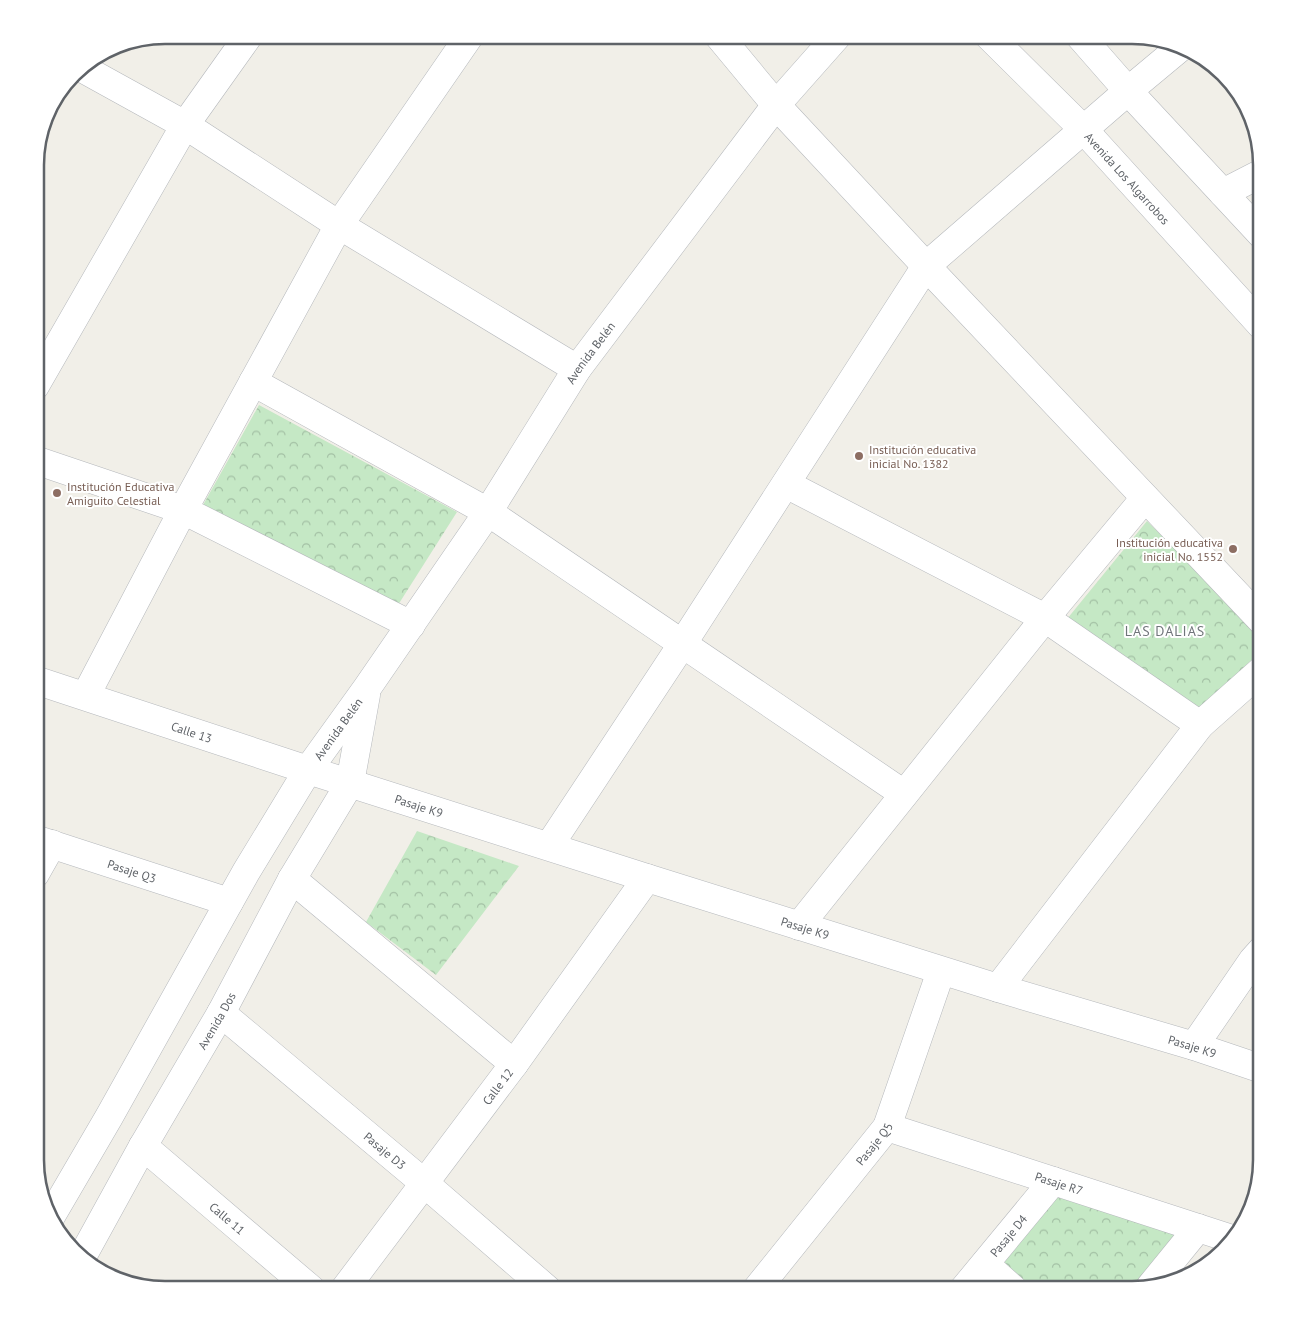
<svg xmlns="http://www.w3.org/2000/svg" width="1297" height="1325" font-family="'PT Sans',sans-serif">
<style>
.forest{fill:url(#forest-crowns)}
.lines{fill:none;stroke-linecap:round;stroke-linejoin:round}
.minor-casing{stroke:#b5b8bc;stroke-width:29}
.minor{stroke:#fff;stroke-width:28}
.education-dot{fill:#8d6e63;stroke:#fff;stroke-width:2}
.labels{text-anchor:middle;dominant-baseline:central;stroke-width:4;stroke-linejoin:round;paint-order:stroke}
.street-label{font-size:12px;fill:#5f6368;stroke:#fff}
.education-label{font-size:12px;fill:#785e54;stroke:#fff;text-anchor:start}
.neighbourhood-label{font-size:14px;letter-spacing:1px;fill:#70757a;stroke:#fff}
.rim{fill:none;stroke:#5f6368;stroke-width:2.5}
</style>
<defs>
<pattern id="forest-crowns" width="20" height="18" patternUnits="userSpaceOnUse" patternTransform="scale(1.25)"><rect width="20" height="18" fill="#c5e8c5"/><path d="M2 6a3 3 0 1 1 6 0M12 15a3 3 0 1 1 6 0" fill="none" stroke="#a3c0a4"/></pattern>
</defs>
<rect width="100%" height="100%" fill="#f1efe8"/>
<!-- forest -->
<path class="forest" d="M 259,405 L 457,512 L 398,605 L 203,505 Z
M 1147,521 L 1262,637 L 1262,650 L 1197,712 L 1067,619 Z
M 417,831 L 519,866 L 436,975 L 366,922 Z
M 1056,1192 L 1173,1231 L 1176,1238 L 1133,1290 L 1033,1290 L 1004,1265 L 1004,1256 Z"/>
<g class="lines">
<!-- minor casing -->
<g class="minor-casing">
<g id="minor">
<path d="M 718,35 L 776,105 L 926,266 L 1262,621"/>
<path id="s1" d="M 988,35 L 1083,129 L 1262,326"/>
<path d="M 1079,35 L 1128,91 L 1262,235"/>
<path d="M 80,67 L 185,125 L 339,225 L 577,369"/>
<path d="M 1223,193 L 1262,173"/>
<path d="M 253,382 L 488,512 L 904,794"/>
<path d="M 35,386 L 185,125 L 249,35"/>
<path d="M 35,460 L 183,510 L 411,625"/>
<path d="M 786,484 L 1045,618 L 1200,725"/>
<path id="s2" d="M 35,680 L 308,770 L 647,878 L 998,988 L 1194,1046 L 1262,1069"/>
<path d="M 86,695 L 183,510 L 339,225 L 470,35"/>
<path id="s3" d="M 35,839 L 229,902"/>
<path d="M 549,846 L 683,643 L 926,266 L 1128,91 L 1182,46"/>
<path d="M 35,874 L 52,844"/>
<path d="M 292,879 L 514,1064"/>
<path d="M 799,926 L 1045,618 L 1145,498"/>
<path d="M 998,988 L 1200,725 L 1262,670"/>
<path id="s4" d="M 221,1013 L 423,1182 L 548,1290"/>
<path d="M 1194,1046 L 1253,960 L 1262,950"/>
<path id="s5" d="M 887,1127 L 1232,1239"/>
<path id="s6" d="M 143,1146 L 312,1290"/>
<path id="s7" d="M 50,1218 L 109,1117 L 246,872 L 308,770 L 367,688 L 488,512 L 577,369 L 776,105 L 838,35"/>
<path id="s8" d="M 82,1257 L 143,1146 L 221,1013 L 292,879 L 350,783 L 366,695"/>
<path d="M 985,1264 L 1014,1290"/>
<path d="M 1150,1287 L 1198,1228"/>
<path id="s9" d="M 344,1290 L 514,1064 L 647,878"/>
<path id="s10" d="M 756,1290 L 887,1127 L 941,971"/>
<path id="s11" d="M 963,1290 L 1053,1181"/>
</g>
</g>
<!-- minor -->
<use href="#minor" class="minor"/>
</g>
<!-- markers -->
<g class="education-dot">
<circle cx="859" cy="456" r="5"/>
<circle cx="57" cy="493" r="5"/>
<circle cx="1233" cy="549" r="5"/>
</g>
<g class="labels">
<!-- street labels -->
<g class="street-label">
<text stroke="none"><textPath href="#s1" startOffset="200">Avenida Los Algarrobos</textPath></text>
<text stroke="none"><textPath href="#s7" startOffset="1021">Avenida Belén</textPath></text>
<text stroke="none"><textPath href="#s7" startOffset="568">Avenida Belén</textPath></text>
<text stroke="none"><textPath href="#s2" startOffset="165">Calle 13</textPath></text>
<text stroke="none"><textPath href="#s2" startOffset="404">Pasaje K9</textPath></text>
<text stroke="none"><textPath href="#s3" startOffset="102">Pasaje Q3</textPath></text>
<text stroke="none"><textPath href="#s2" startOffset="809">Pasaje K9</textPath></text>
<text stroke="none"><textPath href="#s8" startOffset="272">Avenida Dos</textPath></text>
<text stroke="none"><textPath href="#s2" startOffset="1214">Pasaje K9</textPath></text>
<text stroke="none"><textPath href="#s9" startOffset="255">Calle 12</textPath></text>
<text stroke="none"><textPath href="#s10" startOffset="188">Pasaje Q5</textPath></text>
<text stroke="none"><textPath href="#s4" startOffset="214">Pasaje D3</textPath></text>
<text stroke="none"><textPath href="#s5" startOffset="181">Pasaje R7</textPath></text>
<text stroke="none"><textPath href="#s6" startOffset="111">Calle 11</textPath></text>
<text stroke="none"><textPath href="#s11" startOffset="71">Pasaje D4</textPath></text>
</g>
<!-- education labels -->
<g class="education-label">
<text x="869" y="449">Institución educativa<tspan x="869" dy="14">inicial No. 1382</tspan></text>
<text x="67" y="486">Institución Educativa<tspan x="67" dy="14">Amiguito Celestial</tspan></text>
<text x="1223" y="542" text-anchor="end">Institución educativa<tspan x="1223" dy="14">inicial No. 1552</tspan></text>
</g>
<!-- neighbourhood labels -->
<g class="neighbourhood-label">
<text x="1165" y="631">LAS DALIAS</text>
</g>
</g>
<!-- crop -->
<path d="M0 0H1297V1325H0ZM165 44H1132A121 121 0 0 1 1253 165V1160A121 121 0 0 1 1132 1281H165A121 121 0 0 1 44 1160V165A121 121 0 0 1 165 44Z" fill="#fff" fill-rule="evenodd"/>
<path class="rim" d="M165 44H1132A121 121 0 0 1 1253 165V1160A121 121 0 0 1 1132 1281H165A121 121 0 0 1 44 1160V165A121 121 0 0 1 165 44Z"/>
</svg>
